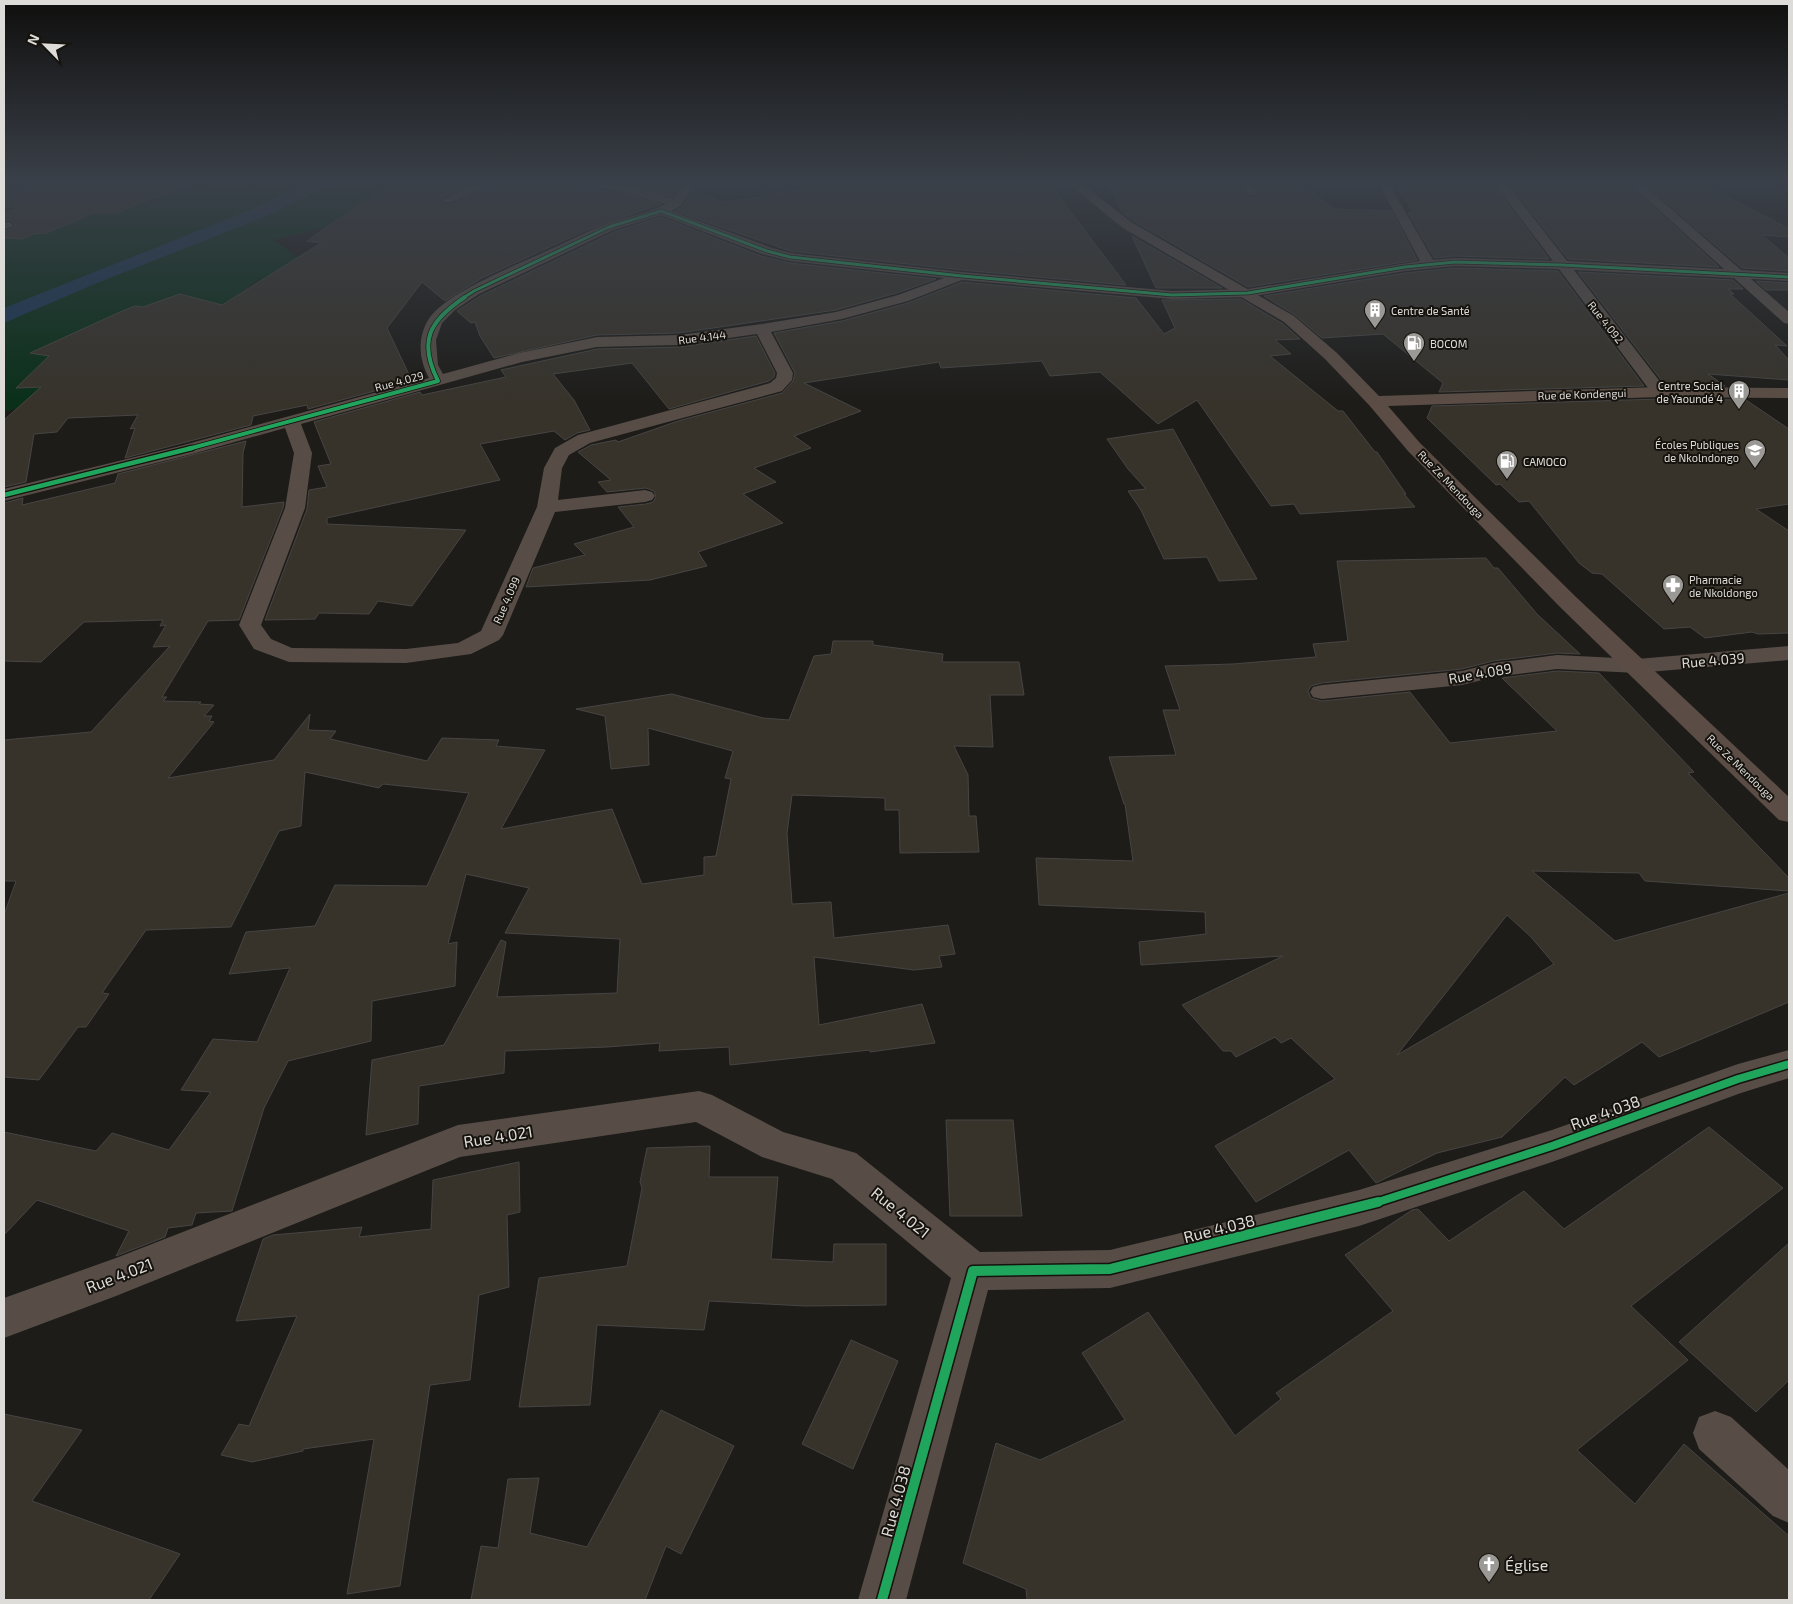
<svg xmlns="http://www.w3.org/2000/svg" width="1793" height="1604" font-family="'Exo 2',sans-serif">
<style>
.green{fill:#0a3019}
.water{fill:#1b3856}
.building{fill:#37332b;stroke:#464543;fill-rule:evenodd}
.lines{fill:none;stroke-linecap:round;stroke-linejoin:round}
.service{fill:#574d46;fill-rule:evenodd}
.minor{fill:#574d46;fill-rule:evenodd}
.tertiary{fill:#574d46;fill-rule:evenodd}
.secondary{fill:#5b4d45;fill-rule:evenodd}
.cycleway-far4-casing{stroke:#16130e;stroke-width:4.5}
.cycleway-far3-casing{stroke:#16130e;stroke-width:5.5}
.cycleway-far2-casing{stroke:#16130e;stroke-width:7}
.cycleway-far1-casing{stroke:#16130e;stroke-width:11}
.cycleway-casing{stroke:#16130e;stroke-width:13}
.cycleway-far4{stroke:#20a55d;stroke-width:3}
.cycleway-far3{stroke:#20a55d;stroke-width:4}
.cycleway-far2{stroke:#20a55d;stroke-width:4.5}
.cycleway-far1{stroke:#20a55d;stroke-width:8}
.cycleway{stroke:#20a55d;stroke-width:10}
.labels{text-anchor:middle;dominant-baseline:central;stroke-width:4;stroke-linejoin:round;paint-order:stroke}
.far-poi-label{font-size:11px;fill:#dedcd8;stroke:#16130e;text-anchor:start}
.far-street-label{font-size:11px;fill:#dedcd8;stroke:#16130e}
.street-label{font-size:14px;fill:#dedcd8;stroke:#16130e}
.near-street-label{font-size:16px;fill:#dedcd8;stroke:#16130e}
.near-poi-label{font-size:16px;fill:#dedcd8;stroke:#16130e;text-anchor:start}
</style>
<rect width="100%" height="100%" fill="#1d1c19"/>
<!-- green -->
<path class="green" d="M 221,180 L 387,180 L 375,193 L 393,198 L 328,227 L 273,240 L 299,258 L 297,278 L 260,279 L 241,292 L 285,296 L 18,408 L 4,412 L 4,234 L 86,206 L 122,211 Z"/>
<!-- water -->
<path class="water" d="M 314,180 L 340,180 L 264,217 L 97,283 L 4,323 L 4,308 L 253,209 Z"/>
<!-- building -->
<path class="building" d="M 44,180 L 196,180 L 196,182 L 116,213 L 93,213 L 44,234 L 36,233 L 22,239 L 4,238 L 4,231 L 12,229 L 15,225 L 10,220 L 4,221 L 4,213 L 19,208 L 4,206 L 4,195 Z
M 394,180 L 480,180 L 441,198 L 441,201 L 444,204 L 453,204 L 501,180 L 550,180 L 558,185 L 615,192 L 661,204 L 589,229 L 482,278 L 445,301 L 422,282 L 387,328 L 412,381 L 308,409 L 307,405 L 253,416 L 251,425 L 125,458 L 135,428 L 130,429 L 138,415 L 68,418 L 57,432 L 34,434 L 26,482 L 4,487 L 4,420 L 41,387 L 16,388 L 49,356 L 30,353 L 120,312 L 135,306 L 143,307 L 180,294 L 222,305 L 321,243 L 307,241 Z
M 600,180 L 676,180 L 670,188 L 679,188 L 672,197 Z
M 792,180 L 1006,180 L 1007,182 L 1017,181 L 1020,184 L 1046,183 L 1052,187 L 1126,285 L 962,270 L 790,251 L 675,211 L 682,207 L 693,191 L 723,202 L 763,197 L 765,195 L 803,189 Z
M 1107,180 L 1233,180 L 1248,197 L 1256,197 L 1260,193 L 1252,182 L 1298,181 L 1334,209 L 1392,211 L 1417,260 L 1248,287 L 1132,220 L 1122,212 Z
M 1395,180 L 1490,180 L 1549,259 L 1455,256 L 1434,258 L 1408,212 L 1413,213 Z
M 1506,180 L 1624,180 L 1719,267 L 1568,259 Z
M 1640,180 L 1696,180 L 1789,229 L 1789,237 L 1762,235 L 1789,258 L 1789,271 L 1742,268 Z
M 661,217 L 761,256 L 790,263 L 936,279 L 897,293 L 836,310 L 679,333 L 597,335 L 494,358 L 480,336 L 475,322 L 471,323 L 457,311 L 480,296 L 614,232 Z
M 1132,236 L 1222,288 L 1156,288 Z
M 1455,268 L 1558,271 L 1644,386 L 1439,392 L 1443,383 L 1383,334 L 1322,338 L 1295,315 L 1264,296 L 1405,273 Z
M 1578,272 L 1733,280 L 1743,289 L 1728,289 L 1734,294 L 1730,294 L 1787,346 L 1775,345 L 1789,360 L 1789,380 L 1708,374 L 1725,386 L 1665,385 Z
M 1756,281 L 1789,283 L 1789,290 L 1766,290 Z
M 962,282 L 1136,298 L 1164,334 L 1175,328 L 1162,300 L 1241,299 L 1283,324 L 1300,339 L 1275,340 L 1291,354 L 1270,356 L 1338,411 L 1343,411 L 1375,452 L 1377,452 L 1406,494 L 1404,494 L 1415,507 L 1300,514 L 1294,504 L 1271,506 L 1197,400 L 1158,424 L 1100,372 L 1050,376 L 1042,361 L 941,368 L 939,362 L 804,383 L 861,411 L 794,436 L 811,448 L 754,468 L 776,482 L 743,494 L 783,523 L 698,552 L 707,566 L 650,580 L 526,587 L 533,568 L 585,555 L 574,544 L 634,527 L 618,507 L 646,504 L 653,502 L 656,497 L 654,491 L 646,488 L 607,492 L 598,482 L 611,480 L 578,452 L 591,445 L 616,440 L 618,442 L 678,421 L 782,393 L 793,381 L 795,373 L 774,333 L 842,321 L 908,303 Z
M 756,336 L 775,373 L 774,377 L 769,381 L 669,409 L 632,363 L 553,374 L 574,400 L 590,430 L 577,433 L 565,440 L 554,431 L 480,444 L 500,480 L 327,518 L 327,524 L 466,530 L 412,606 L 378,601 L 369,614 L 319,613 L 315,619 L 265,620 L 307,509 L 309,490 L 327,487 L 318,466 L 331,464 L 314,422 L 420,392 L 422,395 L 506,377 L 501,370 L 597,349 L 679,347 Z
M 1660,399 L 1746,400 L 1789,429 L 1789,504 L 1756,509 L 1789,531 L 1789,633 L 1758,634 L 1752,632 L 1705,638 L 1690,627 L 1664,629 L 1602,574 L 1592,573 L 1579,563 L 1529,501 L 1519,502 L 1500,484 L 1496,485 L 1427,418 L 1432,406 Z
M 1173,429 L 1218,510 L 1257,579 L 1219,581 L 1207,557 L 1164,559 L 1141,510 L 1128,491 L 1146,489 L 1128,469 L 1107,439 Z
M 246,441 L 243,453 L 242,507 L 284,502 L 283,508 L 239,620 L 208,621 L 162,697 L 167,697 L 163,701 L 201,702 L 199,704 L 214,705 L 204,716 L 212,716 L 209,721 L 214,722 L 168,778 L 274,760 L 310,714 L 308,730 L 336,731 L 330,739 L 427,761 L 442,738 L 499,740 L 496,746 L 545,750 L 501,829 L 612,809 L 642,884 L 704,875 L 704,857 L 716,856 L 731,779 L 725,778 L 733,751 L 648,728 L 649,765 L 611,769 L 605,716 L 576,709 L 672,694 L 763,718 L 789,720 L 814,656 L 831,654 L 833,641 L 873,641 L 873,645 L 943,654 L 942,662 L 1019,662 L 1024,695 L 990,695 L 993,747 L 954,746 L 968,775 L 969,816 L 976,816 L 979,852 L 900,853 L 899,810 L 885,810 L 885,798 L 792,795 L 787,833 L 792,904 L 831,902 L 834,938 L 948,925 L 955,954 L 939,956 L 942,967 L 914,970 L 814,957 L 819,1025 L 922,1004 L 935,1043 L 870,1052 L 870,1050 L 730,1065 L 729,1047 L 659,1051 L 660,1043 L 607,1047 L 505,1051 L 504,1073 L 419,1086 L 418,1124 L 366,1135 L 372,1060 L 444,1045 L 501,940 L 506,942 L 497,997 L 617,993 L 620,939 L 505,933 L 529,888 L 466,874 L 448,944 L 457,942 L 455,986 L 372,1001 L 371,1041 L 288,1061 L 264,1108 L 232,1211 L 196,1213 L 192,1225 L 168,1228 L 165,1237 L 116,1256 L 129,1231 L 37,1200 L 4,1235 L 4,1132 L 96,1151 L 112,1133 L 169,1150 L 211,1092 L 181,1090 L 213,1039 L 257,1042 L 290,968 L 229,974 L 246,932 L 315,926 L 335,885 L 427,886 L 469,793 L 383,784 L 379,788 L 305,772 L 301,826 L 279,831 L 231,927 L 146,930 L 102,993 L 109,994 L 86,1027 L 78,1027 L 39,1080 L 4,1077 L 4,915 L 16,881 L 4,881 L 4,740 L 91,732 L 170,646 L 153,647 L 166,625 L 160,626 L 163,620 L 84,622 L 41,662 L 4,661 L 4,503 L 23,498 L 22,505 L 115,483 L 118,474 Z
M 1486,558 L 1494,568 L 1498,568 L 1537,614 L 1580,654 L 1557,653 L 1493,661 L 1462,669 L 1322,683 L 1311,686 L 1308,691 L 1311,698 L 1322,701 L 1410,692 L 1450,743 L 1557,731 L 1502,678 L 1557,671 L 1599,673 L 1694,772 L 1688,773 L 1789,878 L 1789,891 L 1645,881 L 1639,873 L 1532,871 L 1615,941 L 1789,893 L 1789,1002 L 1659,1057 L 1642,1042 L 1574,1085 L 1565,1077 L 1502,1137 L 1437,1153 L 1376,1183 L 1349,1150 L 1256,1202 L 1215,1146 L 1335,1079 L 1291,1038 L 1281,1043 L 1275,1037 L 1236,1057 L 1231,1051 L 1223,1051 L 1182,1005 L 1283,956 L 1141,965 L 1139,942 L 1206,934 L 1205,912 L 1039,905 L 1036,858 L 1133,861 L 1125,804 L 1124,804 L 1109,757 L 1176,755 L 1163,710 L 1180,710 L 1165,666 L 1233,664 L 1316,657 L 1313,644 L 1348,641 L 1337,561 ZM 1507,915 L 1531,937 L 1554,964 L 1397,1055 Z
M 946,1120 L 1013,1120 L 1022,1216 L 950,1216 Z
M 1709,1127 L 1783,1188 L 1631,1306 L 1688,1360 L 1577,1450 L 1635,1504 L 1684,1444 L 1789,1536 L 1789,1600 L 1027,1600 L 1026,1589 L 963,1563 L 996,1443 L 1040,1460 L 1125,1420 L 1082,1353 L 1148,1312 L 1235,1436 L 1281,1399 L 1276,1393 L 1393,1311 L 1345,1255 L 1412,1210 L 1418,1209 L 1449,1241 L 1524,1191 L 1564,1229 Z
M 710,1146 L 709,1177 L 778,1177 L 771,1259 L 833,1262 L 834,1244 L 886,1244 L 886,1305 L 805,1306 L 709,1301 L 704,1330 L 597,1325 L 590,1405 L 519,1407 L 539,1278 L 627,1266 L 642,1188 L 640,1182 L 647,1148 Z
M 519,1162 L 520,1212 L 507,1215 L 509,1287 L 479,1295 L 470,1380 L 430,1385 L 400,1586 L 347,1594 L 374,1439 L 303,1449 L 303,1451 L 252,1462 L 221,1455 L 239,1424 L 249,1426 L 297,1316 L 236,1321 L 263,1239 L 273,1235 L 362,1227 L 359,1237 L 431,1229 L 433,1180 Z
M 1789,1243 L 1789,1380 L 1756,1412 L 1679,1342 Z
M 851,1340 L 898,1361 L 853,1469 L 802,1444 Z
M 661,1410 L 734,1446 L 681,1554 L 666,1546 L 645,1600 L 471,1600 L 481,1546 L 498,1548 L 508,1479 L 539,1478 L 530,1533 L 587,1547 Z
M 4,1414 L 82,1430 L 32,1501 L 180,1554 L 149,1600 L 4,1600 Z"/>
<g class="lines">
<!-- service -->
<path class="service" d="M 9,222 L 13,225 L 12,227 L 4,229 L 4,223 Z"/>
<!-- minor -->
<path class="minor" d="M 484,180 L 499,180 L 452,202 L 444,202 L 442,200 Z
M 552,180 C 594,176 634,188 673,199 L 688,180 L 698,180 L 680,206 L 671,211 L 772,248 L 790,253 L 962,272 L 1172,291 L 1248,289 L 1420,261 L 1377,180 L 1387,180 L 1433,260 L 1455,258 L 1553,261 L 1492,180 L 1504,180 L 1567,261 L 1724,269 L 1626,180 L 1638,180 L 1741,270 L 1789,273 L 1789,281 L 1751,279 L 1789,312 L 1789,324 L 1784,323 L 1734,278 L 1574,270 L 1668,392 L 1666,396 L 1654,396 L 1559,269 L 1455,266 L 1405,271 L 1248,297 L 1172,299 L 962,280 L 908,301 L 842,319 L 771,332 L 793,373 L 792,380 L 782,391 L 590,443 L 569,455 L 562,468 L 558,500 L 645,490 L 652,492 L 655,496 L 652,500 L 645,502 L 555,512 L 503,635 L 499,640 L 471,654 L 406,663 L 289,662 L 254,649 L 239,625 L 285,508 L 294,453 L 285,428 L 192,454 L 4,501 L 4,489 L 180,446 L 429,378 C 419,360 417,339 428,320 C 444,293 519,264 549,250 C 567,242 585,232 604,225 C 625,217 646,214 666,204 L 615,190 L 558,183 ZM 661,215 L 762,254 L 790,261 L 944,278 L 898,295 L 836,312 L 762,324 L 679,335 L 597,337 L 519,353 L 443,374 L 438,365 L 436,340 L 442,323 L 455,310 L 479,294 L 613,230 ZM 757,334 L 777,373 L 776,378 L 770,383 L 578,435 L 555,448 L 544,468 L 537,507 L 481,631 L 458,643 L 406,649 L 292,648 L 271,639 L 261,625 L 305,508 L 312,453 L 301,424 L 522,362 L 597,347 L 679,345 Z
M 1237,180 L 1248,180 L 1258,193 L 1256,195 L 1248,195 Z
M 1789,646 L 1789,660 L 1637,673 L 1557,669 L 1494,677 L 1462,685 L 1322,699 L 1313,697 L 1310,692 L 1313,687 L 1322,685 L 1462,671 L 1493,663 L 1557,655 L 1637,659 Z
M 1789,1050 L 1789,1078 L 1741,1093 L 1552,1162 L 1359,1226 L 1110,1288 L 988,1290 L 906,1600 L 858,1600 L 951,1278 L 832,1179 L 762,1157 L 696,1122 L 460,1157 L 116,1296 L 4,1338 L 4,1298 L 116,1258 L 458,1125 L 699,1091 L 712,1095 L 783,1132 L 856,1153 L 980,1252 L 1110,1250 L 1359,1190 L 1552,1130 L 1738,1064 Z
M 1715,1411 L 1731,1417 L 1789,1470 L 1789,1523 L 1773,1516 L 1699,1449 L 1693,1433 L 1699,1417 Z"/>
<!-- tertiary -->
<path class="tertiary" d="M 1772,180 L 1789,180 L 1789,186 L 1774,182 Z"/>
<!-- secondary -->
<path class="secondary" d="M 1064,180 L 1077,180 L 1131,222 L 1294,316 L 1337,353 L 1379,396 L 1660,387 L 1789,388 L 1789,398 L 1660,397 L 1388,406 L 1420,443 L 1576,597 L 1789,797 L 1789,822 L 1779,820 L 1560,607 L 1408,451 L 1369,405 L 1325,359 L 1284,322 L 1123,228 Z"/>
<!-- cycleway-far4 casing -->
<g class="cycleway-far4-casing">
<path id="cycleway-far4" d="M 463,298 L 474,291 L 609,227 L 661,211 L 767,251 L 790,257 L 962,276 L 1172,295 L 1248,293 L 1405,267 L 1455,262 L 1562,265 L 1789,277"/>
</g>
<!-- cycleway-far3 casing -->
<g class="cycleway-far3-casing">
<path id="cycleway-far3" d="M 188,449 L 438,381 C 418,341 429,321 465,297"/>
</g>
<!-- cycleway-far2 casing -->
<g class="cycleway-far2-casing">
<path id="cycleway-far2" d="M 4,495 L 192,448"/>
</g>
<!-- cycleway-far1 casing -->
<g class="cycleway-far1-casing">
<path id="cycleway-far1" d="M 1375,1203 L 1552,1146 L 1738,1079 L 1789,1064"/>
</g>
<!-- cycleway casing -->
<g class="cycleway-casing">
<path id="cycleway" d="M 882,1600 L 973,1271 L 1110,1269 L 1378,1202"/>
</g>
<!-- cycleway-far4 -->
<use href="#cycleway-far4" class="cycleway-far4"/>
<!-- cycleway-far3 -->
<use href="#cycleway-far3" class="cycleway-far3"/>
<!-- cycleway-far2 -->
<use href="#cycleway-far2" class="cycleway-far2"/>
<!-- cycleway-far1 -->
<use href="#cycleway-far1" class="cycleway-far1"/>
<!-- cycleway -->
<use href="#cycleway" class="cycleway"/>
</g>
<!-- sky -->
<linearGradient id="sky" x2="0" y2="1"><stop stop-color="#100f0e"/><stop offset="0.45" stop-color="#3a4049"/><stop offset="1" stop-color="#3a4049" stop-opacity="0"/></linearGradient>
<rect width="1793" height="404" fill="url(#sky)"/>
<!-- icons -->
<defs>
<g id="building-pin" transform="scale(1.125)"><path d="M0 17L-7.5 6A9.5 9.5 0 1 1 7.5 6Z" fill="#9a9995" stroke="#16130e"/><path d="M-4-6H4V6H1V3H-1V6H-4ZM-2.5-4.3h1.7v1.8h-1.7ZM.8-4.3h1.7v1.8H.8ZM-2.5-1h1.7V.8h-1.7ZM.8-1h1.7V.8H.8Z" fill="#fff"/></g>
<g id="fuel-pin" transform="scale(1.125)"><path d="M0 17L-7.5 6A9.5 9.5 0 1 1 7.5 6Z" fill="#9a9995" stroke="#16130e"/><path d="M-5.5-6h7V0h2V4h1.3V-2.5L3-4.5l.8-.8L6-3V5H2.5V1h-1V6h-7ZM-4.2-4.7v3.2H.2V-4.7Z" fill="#fff"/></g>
<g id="school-pin" transform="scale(1.125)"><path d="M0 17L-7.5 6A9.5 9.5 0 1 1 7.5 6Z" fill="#9a9995" stroke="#16130e"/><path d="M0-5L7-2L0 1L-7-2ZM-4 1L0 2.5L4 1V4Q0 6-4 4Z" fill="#fff"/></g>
<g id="pharmacy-pin" transform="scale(1.125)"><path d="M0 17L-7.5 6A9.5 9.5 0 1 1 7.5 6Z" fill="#9a9995" stroke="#16130e"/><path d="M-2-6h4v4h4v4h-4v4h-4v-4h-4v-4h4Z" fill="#fff"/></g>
<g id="church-pin" transform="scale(1.125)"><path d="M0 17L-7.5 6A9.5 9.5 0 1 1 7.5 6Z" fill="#9a9995" stroke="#16130e"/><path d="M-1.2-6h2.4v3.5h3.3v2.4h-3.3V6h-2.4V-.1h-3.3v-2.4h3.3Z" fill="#fff"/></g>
</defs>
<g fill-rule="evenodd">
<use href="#building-pin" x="1375" y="310"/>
<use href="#fuel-pin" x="1414" y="343"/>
<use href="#building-pin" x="1739" y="391"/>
<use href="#school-pin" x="1755" y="450"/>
<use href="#fuel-pin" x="1507" y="461"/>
<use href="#pharmacy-pin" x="1673" y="585"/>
<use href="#church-pin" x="1489" y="1564"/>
</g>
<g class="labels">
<!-- far-poi labels -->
<g class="far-poi-label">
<text x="1391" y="310">Centre de Santé</text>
<text x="1430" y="343">BOCOM</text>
<text x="1723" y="385" text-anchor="end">Centre Social<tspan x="1723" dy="13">de Yaoundé 4</tspan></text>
<text x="1739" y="444" text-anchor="end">Écoles Publiques<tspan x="1739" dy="13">de Nkolndongo</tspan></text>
<text x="1523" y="461">CAMOCO</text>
<text x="1689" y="579">Pharmacie<tspan x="1689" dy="13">de Nkoldongo</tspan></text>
</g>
<!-- far-street labels -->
<g class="far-street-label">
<text transform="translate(1606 322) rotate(52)">Rue 4.092</text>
<text transform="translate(702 337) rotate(-7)">Rue 4.144</text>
<text transform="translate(399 381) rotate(-15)">Rue 4.029</text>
<text transform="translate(1582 394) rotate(-2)">Rue de Kondengui</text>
<text transform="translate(1451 484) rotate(46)">Rue Ze Mendouga</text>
<text transform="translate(506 600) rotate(-66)">Rue 4.099</text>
<text transform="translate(1741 767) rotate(44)">Rue Ze Mendouga</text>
</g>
<!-- street labels -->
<g class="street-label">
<text transform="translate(1713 660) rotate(-5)">Rue 4.039</text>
<text transform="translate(1480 673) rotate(-10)">Rue 4.089</text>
</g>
<!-- near-street labels -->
<g class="near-street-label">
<text transform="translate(1605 1112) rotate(-20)">Rue 4.038</text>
<text transform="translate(498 1136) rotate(-9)">Rue 4.021</text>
<text transform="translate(901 1212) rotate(39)">Rue 4.021</text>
<text transform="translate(1219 1228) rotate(-14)">Rue 4.038</text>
<text transform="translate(119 1275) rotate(-21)">Rue 4.021</text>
<text transform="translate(895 1501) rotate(-75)">Rue 4.038</text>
</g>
<!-- near-poi labels -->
<g class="near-poi-label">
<text x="1505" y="1564">Église</text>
</g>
</g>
<!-- border -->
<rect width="1793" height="1604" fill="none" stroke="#dedcd8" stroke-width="10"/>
<!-- north arrow -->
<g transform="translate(45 45) rotate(294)" stroke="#16130e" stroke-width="4" paint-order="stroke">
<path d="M0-4L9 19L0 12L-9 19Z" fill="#dedcd8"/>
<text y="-8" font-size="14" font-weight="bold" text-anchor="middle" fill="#dedcd8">N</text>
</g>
</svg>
